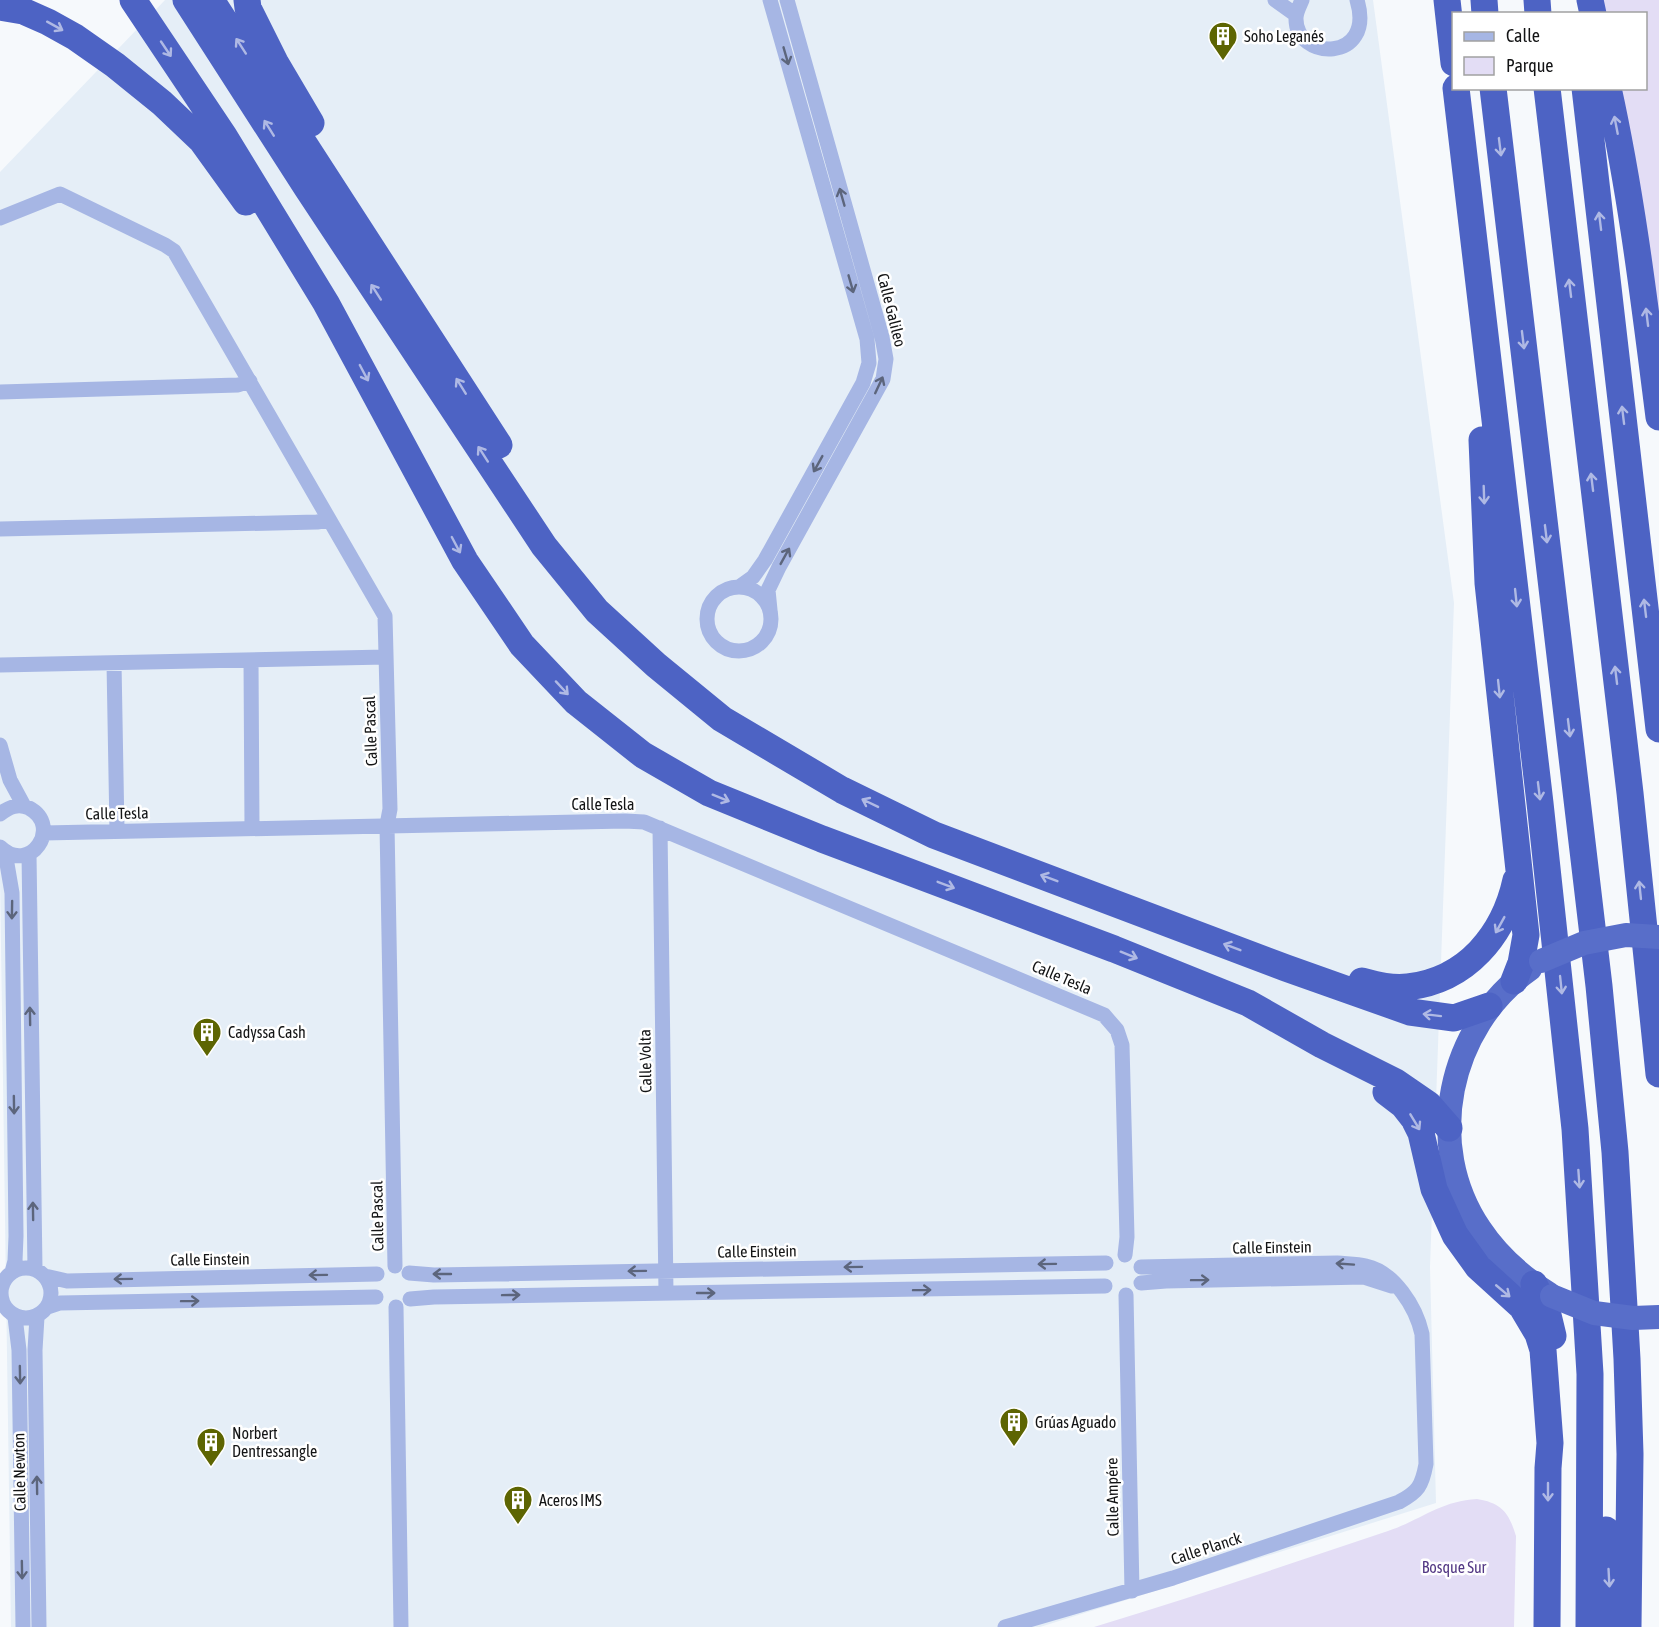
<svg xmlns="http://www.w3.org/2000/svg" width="1659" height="1627" font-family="'Asap Condensed',sans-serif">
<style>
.built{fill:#e5eef7}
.green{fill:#e3ddf5}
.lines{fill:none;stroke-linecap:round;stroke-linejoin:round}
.minor{stroke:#a6b6e4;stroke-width:15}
.trunk{stroke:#586ec9;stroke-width:24}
.motorway{stroke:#4d63c4;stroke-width:27}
.trunk-bridge{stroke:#586ec9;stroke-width:24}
.oneway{stroke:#afb9e4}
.oneway2{stroke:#5c657c}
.labels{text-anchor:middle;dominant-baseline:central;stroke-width:5;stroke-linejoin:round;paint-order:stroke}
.poi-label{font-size:16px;fill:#131415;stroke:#fff;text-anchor:start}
.street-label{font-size:16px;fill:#131415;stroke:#fff}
.park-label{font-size:16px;fill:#533884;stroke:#fff}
</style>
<rect width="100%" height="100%" fill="#f6f9fc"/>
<!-- built -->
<path class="built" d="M 165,0 L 1373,0 L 1454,603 L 1430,1267 L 1436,1503 L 1040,1627 L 11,1627 L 0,877 L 0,172 Z"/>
<!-- green -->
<path class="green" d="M 1599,0 L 1659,0 L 1659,336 L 1615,89 L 1646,88 L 1646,14 L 1601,13 Z
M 1477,1499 C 1502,1503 1509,1513 1516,1536 L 1514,1627 L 1094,1627 C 1192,1597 1290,1564 1388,1531 C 1421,1520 1440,1501 1477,1499 Z"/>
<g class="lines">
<!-- minor -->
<path class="minor" d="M 1275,0 L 1296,15
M 1302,0 C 1300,5 1296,12 1296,18 C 1295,61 1376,63 1357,0
M 0,218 L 60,194 L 165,245 L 174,251 L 385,616 L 390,809 L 387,825 L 395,1266
M 0,392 L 238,385 L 250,381
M 0,529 L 317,522 L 329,520
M707 619a32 32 0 1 1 64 0a32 32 0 1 1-64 0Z
M 739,587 L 753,577 L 765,560 L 863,383 L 869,363 L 867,339 L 770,0
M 770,610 L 768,590 L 779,567 L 883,379 L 886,359 L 882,337 L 787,0
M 251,660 L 252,828
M 114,663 L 117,831
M 0,665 L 386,657
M 0,745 L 10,780 L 24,806
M 0,814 C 9,807 18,803 29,808 C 63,826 30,876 0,847
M 660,828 L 666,1293
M 44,833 L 625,821 L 644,822 L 1104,1015 L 1117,1030 L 1122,1045 L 1127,1237 L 1125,1255
M 5,852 L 12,893 L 16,1236 L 15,1261 L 12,1272
M 29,854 L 35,1269
M1 1293a25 25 0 1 1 50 0a25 25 0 1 1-50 0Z
M 409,1273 L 434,1275 L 1106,1263
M 45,1276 L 67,1281 L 377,1274
M 1141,1283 L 1166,1281 L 1364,1277 L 1392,1286
M 1126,1295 L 1132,1591
M 410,1299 L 434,1297 L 1105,1286
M 48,1307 L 60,1303 L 376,1297
M 396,1307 L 401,1627
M 15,1317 L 19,1350 L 23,1627
M 37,1317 L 35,1350 L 39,1627
M 1005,1627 L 1173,1578 L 1399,1502 C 1418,1492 1422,1486 1426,1464 L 1422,1334 C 1416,1307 1394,1272 1366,1266 C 1357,1264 1347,1264 1337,1263 L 1141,1267"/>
<!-- trunk -->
<path class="trunk" d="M 1530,969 C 1448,1027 1423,1145 1480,1229 C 1498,1256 1522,1277 1549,1294"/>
<!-- motorway -->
<path class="motorway" d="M 133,0 L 224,136 L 326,303 L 465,561 L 522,645 L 576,702 L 643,755 L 709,793 L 822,839 L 1114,949 L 1248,1003 L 1322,1045 L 1396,1082 L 1428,1104 L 1449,1128
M 186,0 L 307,188 L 544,546 L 597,611 L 656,665 L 722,719 L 842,790 L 934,835 L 1286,968 L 1410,1012 L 1454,1018 L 1489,1006
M 211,0 L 499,445
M 247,0 L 248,8 L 275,62 L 311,123
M 1447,0 L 1454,63
M 1484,0 L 1485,14
M 1537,0 L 1538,14
M 1590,0 L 1593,14
M 0,7 L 23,11 L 48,22 L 75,37 L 115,65 L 162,103 L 202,141 L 246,202
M 1456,88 L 1540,803 L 1575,1129 L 1590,1374 L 1589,1627
M 1493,88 L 1599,986 L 1615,1152 L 1627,1359 L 1630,1454 L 1628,1627
M 1547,88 L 1630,793 L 1659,1074
M 1585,88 L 1659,729
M 1608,88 C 1632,197 1645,307 1659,417
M 1482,440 L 1488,583 L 1526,935 L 1521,963 L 1514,981
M 1362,981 C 1377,985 1392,989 1408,987 C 1467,980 1504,935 1516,880
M 1386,1092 L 1403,1105 L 1414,1119 L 1421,1133 L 1434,1189 L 1455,1235 L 1478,1267 L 1522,1307 L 1538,1334 L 1543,1350 L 1550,1443 L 1548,1468 L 1547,1627
M 1534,1284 L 1547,1311 L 1553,1336
M 1606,1530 L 1612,1621"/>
<!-- trunk-bridge -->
<path class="trunk-bridge" d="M 1541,961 L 1584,943 L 1626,935 L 1659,937
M 1552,1296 L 1594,1313 L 1633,1318 L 1659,1317"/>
</g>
<!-- one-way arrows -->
<defs><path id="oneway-shaft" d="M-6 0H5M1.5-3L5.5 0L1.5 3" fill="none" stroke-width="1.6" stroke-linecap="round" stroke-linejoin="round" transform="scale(1.5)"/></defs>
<g class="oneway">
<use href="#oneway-shaft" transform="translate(55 26) rotate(29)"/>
<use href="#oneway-shaft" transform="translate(241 46) rotate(-123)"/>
<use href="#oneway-shaft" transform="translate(166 49) rotate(56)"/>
<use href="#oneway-shaft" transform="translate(1616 125) rotate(-101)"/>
<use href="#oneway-shaft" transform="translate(269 128) rotate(-122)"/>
<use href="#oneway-shaft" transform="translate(1500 147) rotate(83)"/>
<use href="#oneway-shaft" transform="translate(1600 221) rotate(-97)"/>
<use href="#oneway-shaft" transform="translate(1570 288) rotate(-97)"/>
<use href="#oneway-shaft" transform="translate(376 292) rotate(-123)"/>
<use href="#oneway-shaft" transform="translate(1647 317) rotate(-97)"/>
<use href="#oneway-shaft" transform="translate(1523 340) rotate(83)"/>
<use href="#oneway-shaft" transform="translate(364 373) rotate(62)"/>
<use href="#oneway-shaft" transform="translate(461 386) rotate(-122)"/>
<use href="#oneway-shaft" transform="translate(1623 415) rotate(-97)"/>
<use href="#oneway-shaft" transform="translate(483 454) rotate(-123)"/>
<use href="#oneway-shaft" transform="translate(1592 482) rotate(-97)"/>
<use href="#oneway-shaft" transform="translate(1484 495) rotate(88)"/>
<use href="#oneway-shaft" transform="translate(1546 534) rotate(83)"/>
<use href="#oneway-shaft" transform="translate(456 545) rotate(62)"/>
<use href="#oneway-shaft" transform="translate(1516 598) rotate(84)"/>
<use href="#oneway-shaft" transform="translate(1645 608) rotate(-97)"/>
<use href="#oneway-shaft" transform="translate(1616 675) rotate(-97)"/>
<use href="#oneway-shaft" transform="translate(562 688) rotate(47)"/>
<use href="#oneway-shaft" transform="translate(1499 689) rotate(84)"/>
<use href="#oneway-shaft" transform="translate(1569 728) rotate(83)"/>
<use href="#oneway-shaft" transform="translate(1539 791) rotate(83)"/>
<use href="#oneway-shaft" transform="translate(721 798) rotate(22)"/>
<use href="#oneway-shaft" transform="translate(870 803) rotate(-154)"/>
<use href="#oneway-shaft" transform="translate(1049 878) rotate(-159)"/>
<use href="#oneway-shaft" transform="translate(946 885) rotate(21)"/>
<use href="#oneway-shaft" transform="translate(1640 890) rotate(-96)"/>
<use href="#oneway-shaft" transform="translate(1500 925) rotate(119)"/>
<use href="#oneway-shaft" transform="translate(1232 947) rotate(-159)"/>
<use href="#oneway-shaft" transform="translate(1129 955) rotate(22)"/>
<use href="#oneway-shaft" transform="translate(1561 985) rotate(84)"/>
<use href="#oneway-shaft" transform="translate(1432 1015) rotate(-173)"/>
<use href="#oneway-shaft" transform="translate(1415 1122) rotate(59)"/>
<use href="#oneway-shaft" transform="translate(1579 1179) rotate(86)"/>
<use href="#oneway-shaft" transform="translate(1503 1291) rotate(40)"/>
<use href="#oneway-shaft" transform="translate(1548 1492) rotate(90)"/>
<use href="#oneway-shaft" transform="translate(1609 1578) rotate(87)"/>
</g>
<g class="oneway2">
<use href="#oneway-shaft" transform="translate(786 56) rotate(74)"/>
<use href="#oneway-shaft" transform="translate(842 197) rotate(-106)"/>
<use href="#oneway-shaft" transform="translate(851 284) rotate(74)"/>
<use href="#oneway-shaft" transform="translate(879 385) rotate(-65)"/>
<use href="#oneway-shaft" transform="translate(818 464) rotate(119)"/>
<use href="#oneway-shaft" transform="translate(785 556) rotate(-61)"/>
<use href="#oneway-shaft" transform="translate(12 910) rotate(91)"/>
<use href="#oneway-shaft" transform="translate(30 1016) rotate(-91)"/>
<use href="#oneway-shaft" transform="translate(14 1105) rotate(89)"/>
<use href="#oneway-shaft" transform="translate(33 1211) rotate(-91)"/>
<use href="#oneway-shaft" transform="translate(1047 1264) rotate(179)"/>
<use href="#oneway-shaft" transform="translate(1345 1264) rotate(-176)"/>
<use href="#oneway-shaft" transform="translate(853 1267) rotate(179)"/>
<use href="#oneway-shaft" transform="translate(637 1271) rotate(179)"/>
<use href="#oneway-shaft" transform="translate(442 1274) rotate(180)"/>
<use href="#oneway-shaft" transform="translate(318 1275) rotate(179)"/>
<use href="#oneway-shaft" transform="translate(123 1279) rotate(179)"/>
<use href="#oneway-shaft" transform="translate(1200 1280) rotate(-1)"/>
<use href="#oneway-shaft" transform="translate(922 1290) rotate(-1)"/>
<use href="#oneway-shaft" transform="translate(706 1293)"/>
<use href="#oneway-shaft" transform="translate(511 1295) rotate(-1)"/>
<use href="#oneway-shaft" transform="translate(190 1301) rotate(-1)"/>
<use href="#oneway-shaft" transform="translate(20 1375) rotate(89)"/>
<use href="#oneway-shaft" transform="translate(37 1485) rotate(-91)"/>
<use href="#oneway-shaft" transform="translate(22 1570) rotate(89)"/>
</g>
<!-- icons -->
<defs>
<g id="building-pin" transform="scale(1.5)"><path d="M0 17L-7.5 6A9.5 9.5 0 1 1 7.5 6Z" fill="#5d6502" stroke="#fff"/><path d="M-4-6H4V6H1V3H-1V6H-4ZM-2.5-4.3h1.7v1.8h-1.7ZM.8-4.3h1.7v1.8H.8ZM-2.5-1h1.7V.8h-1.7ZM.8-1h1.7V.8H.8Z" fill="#fff"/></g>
</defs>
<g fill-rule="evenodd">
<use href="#building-pin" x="1223" y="36"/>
<use href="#building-pin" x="207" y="1032"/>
<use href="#building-pin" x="1014" y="1422"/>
<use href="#building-pin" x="211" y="1442"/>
<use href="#building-pin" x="518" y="1500"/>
</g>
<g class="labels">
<!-- poi labels -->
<g class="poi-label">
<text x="1244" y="36">Soho Leganés</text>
<text x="228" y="1032">Cadyssa Cash</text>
<text x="1035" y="1422">Grúas Aguado</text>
<text x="232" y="1433">Norbert<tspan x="232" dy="18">Dentressangle</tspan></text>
<text x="539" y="1500">Aceros IMS</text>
</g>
<!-- street labels -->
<g class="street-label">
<text transform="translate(892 310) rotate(76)">Calle Galileo</text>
<text transform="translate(370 731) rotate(-92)">Calle Pascal</text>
<text x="603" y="804">Calle Tesla</text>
<text transform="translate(117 813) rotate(-1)">Calle Tesla</text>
<text transform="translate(1062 977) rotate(23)">Calle Tesla</text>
<text transform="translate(645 1061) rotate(-91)">Calle Volta</text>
<text transform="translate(377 1216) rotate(-91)">Calle Pascal</text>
<text transform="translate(1272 1247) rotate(-1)">Calle Einstein</text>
<text transform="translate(757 1251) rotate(-1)">Calle Einstein</text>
<text transform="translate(210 1259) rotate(-1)">Calle Einstein</text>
<text transform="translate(19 1472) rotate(-91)">Calle Newton</text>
<text transform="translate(1112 1497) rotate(-91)">Calle Ampére</text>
<text transform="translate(1206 1548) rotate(-18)">Calle Planck</text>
</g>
<!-- park labels -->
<g class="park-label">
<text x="1454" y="1567">Bosque Sur</text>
</g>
</g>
<!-- legend -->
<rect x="1452" y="12" width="195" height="78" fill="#ffffff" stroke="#a1a1a1" stroke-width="1.5"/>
<rect x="1464" y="32" width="30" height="9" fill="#a6b6e4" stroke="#a1a1a1" stroke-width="1.5"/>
<text x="1506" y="42" font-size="18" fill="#131415">Calle</text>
<rect x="1464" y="57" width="30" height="18" fill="#e3ddf5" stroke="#a1a1a1" stroke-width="1.5"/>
<text x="1506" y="72" font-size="18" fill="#131415">Parque</text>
</svg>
